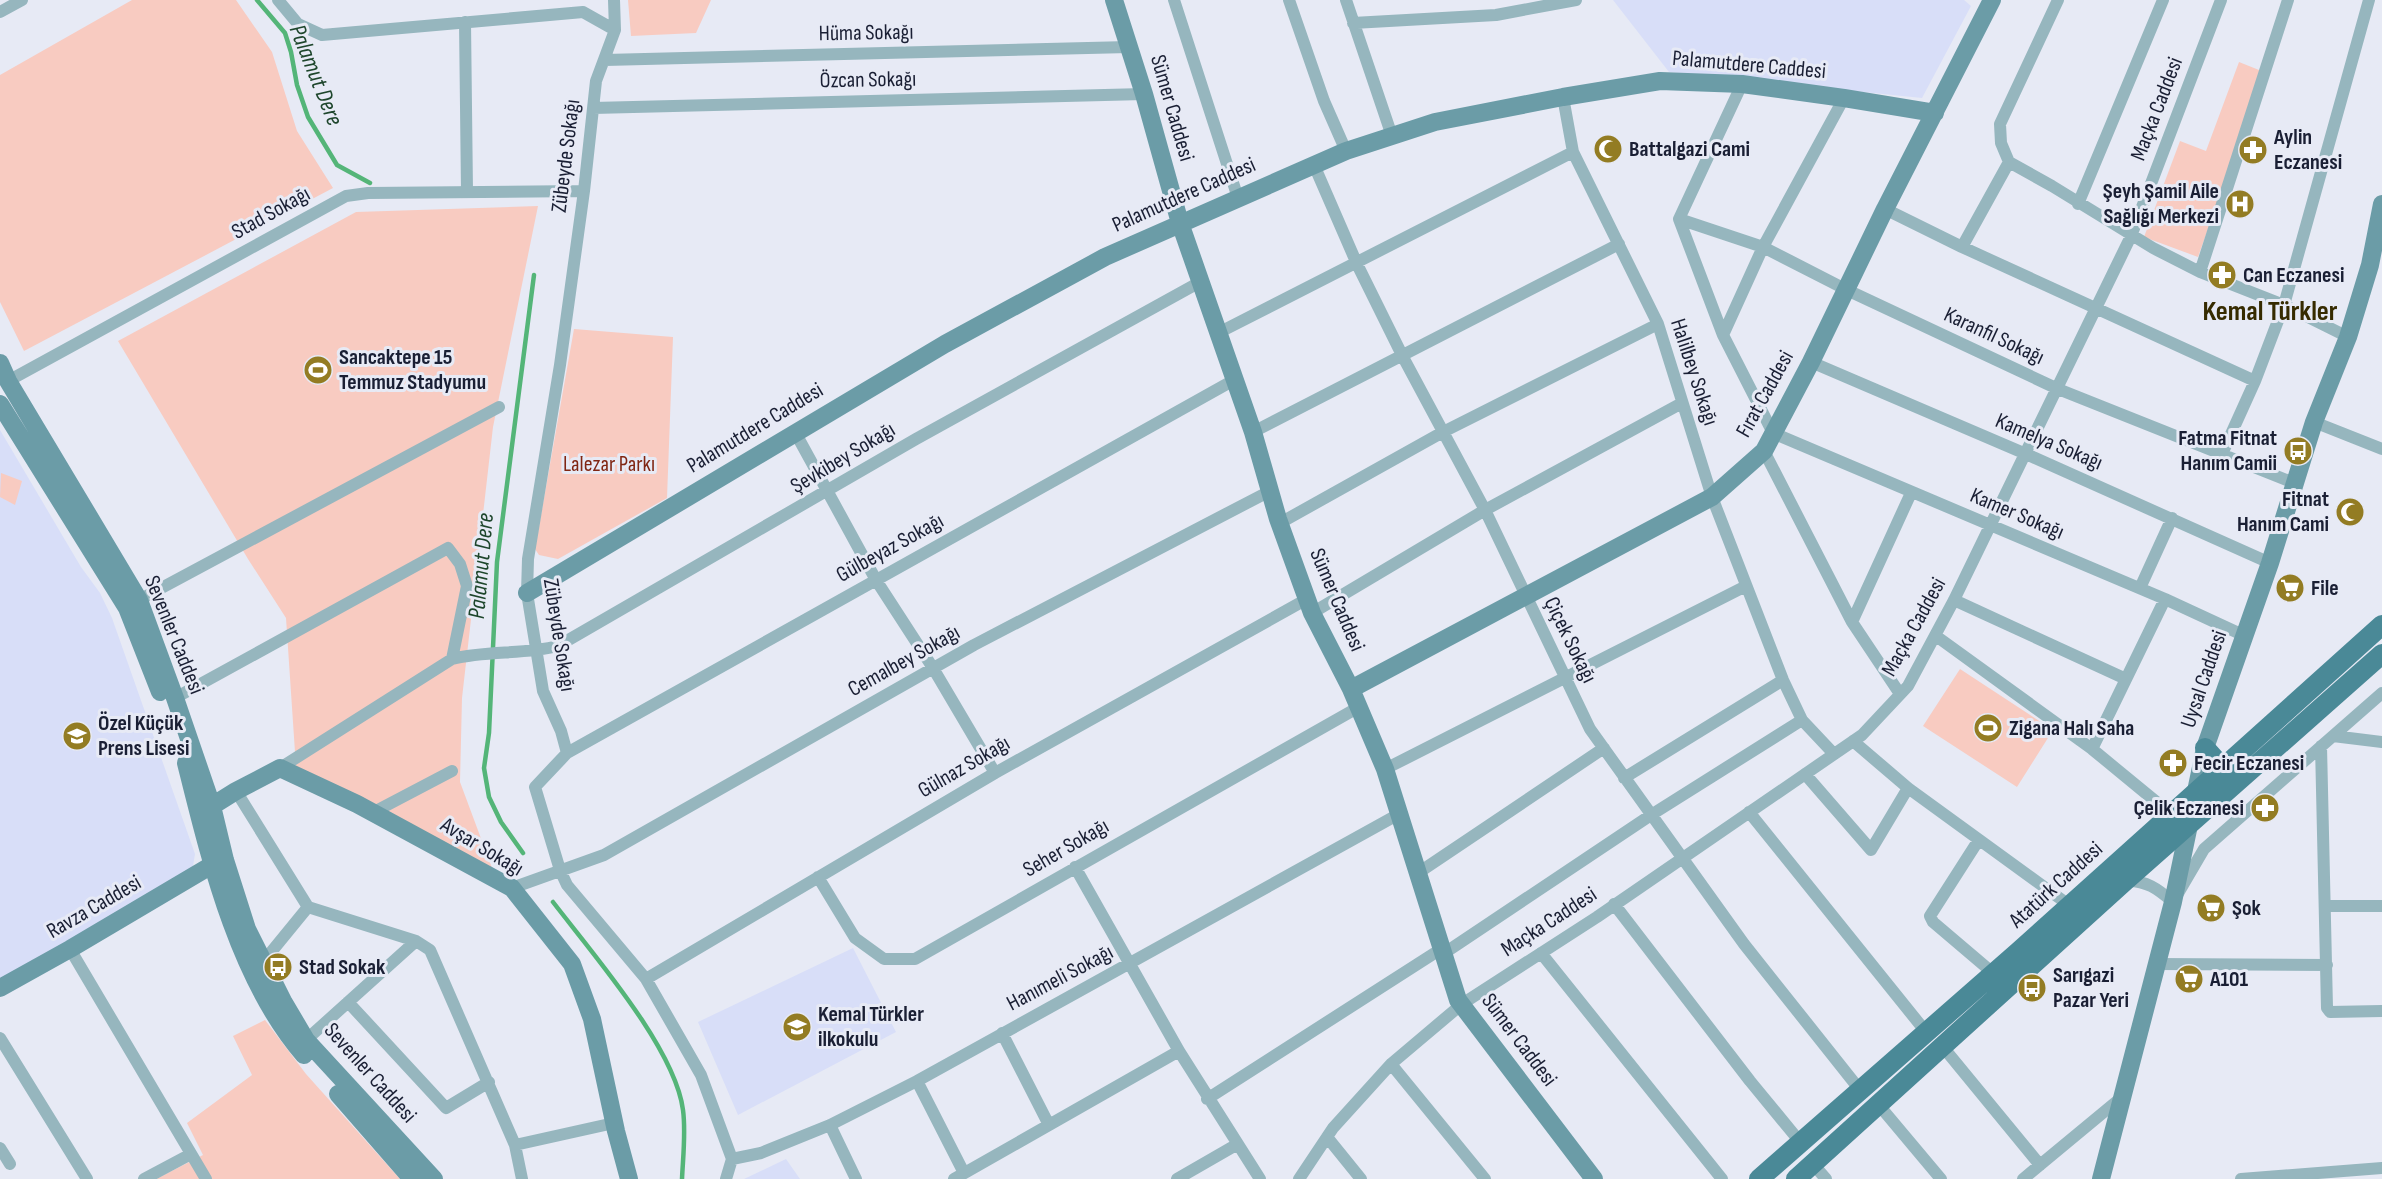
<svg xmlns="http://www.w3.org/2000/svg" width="2382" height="1179" font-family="'Sofia Sans Condensed',sans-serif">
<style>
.built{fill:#d8def8}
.green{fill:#f8cbc1}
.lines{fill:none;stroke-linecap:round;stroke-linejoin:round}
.stream{stroke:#54b578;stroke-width:4.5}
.street{stroke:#96b6be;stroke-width:12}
.secondary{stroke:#6b9ca7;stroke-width:18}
.primary{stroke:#4a8997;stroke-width:20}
.labels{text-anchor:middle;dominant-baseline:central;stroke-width:6;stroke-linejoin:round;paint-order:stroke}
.street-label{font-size:22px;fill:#1a1f34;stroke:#e7eaf5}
.poi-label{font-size:22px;font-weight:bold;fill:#1a1f34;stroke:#e7eaf5;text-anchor:start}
.park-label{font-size:22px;fill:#802613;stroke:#e7eaf5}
.water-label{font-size:24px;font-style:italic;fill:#1e462c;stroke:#e7eaf5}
.district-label{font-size:28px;font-weight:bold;fill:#362b00;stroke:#e7eaf5}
</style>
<rect width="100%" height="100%" fill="#e7eaf5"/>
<!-- built -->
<path class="built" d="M 1613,0 L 1964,0 L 1971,6 L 1922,98 L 1669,72 Z
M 0,430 L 81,567 L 100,593 L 112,618 L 195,854 L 193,866 L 183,875 L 0,980 Z
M 853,948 L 896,1032 L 738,1115 L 698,1022 Z
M 786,1159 L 800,1179 L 744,1179 Z"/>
<!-- green -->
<path class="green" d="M 132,0 L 236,0 L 272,52 L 297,131 L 333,188 L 24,351 L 0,302 L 0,75 Z
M 628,0 L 711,0 L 696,33 L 631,36 Z
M 2239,62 L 2264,72 L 2198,257 L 2144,237 L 2180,141 L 2206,151 Z
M 538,206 L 493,427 L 462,698 L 460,782 L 492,868 L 296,767 L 286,618 L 248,559 L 118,341 L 356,212 Z
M 574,329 L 673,337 L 667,498 L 558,559 L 539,555 L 535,549 Z
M 1,473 L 22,481 L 15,505 L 0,497 Z
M 1960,669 L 2053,730 L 2017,787 L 1923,726 Z
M 265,1020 L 306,1074 L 400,1179 L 156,1179 L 203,1155 L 187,1123 L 252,1075 L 233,1036 Z"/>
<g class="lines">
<!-- stream -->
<path class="stream" d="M 257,0 L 285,33 L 291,52 L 297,85 L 308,117 L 337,165 L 370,183
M 523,853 L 501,822 L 489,797 L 484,768 L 489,733 L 497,562 L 534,275
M 553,902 C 592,953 675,1048 683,1110 C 686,1132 683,1157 682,1179"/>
<!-- street -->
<path class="street" d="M 278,0 L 298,24 L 322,35 L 583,12
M 614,0 L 615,30 L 596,81 L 584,191 L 560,365 L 528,559 L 527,593 L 543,691 L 561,731 L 567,753 L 535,787 L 560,870 L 567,885 L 646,979 L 701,1075 L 732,1159 L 726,1179
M 1174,0 L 1238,198
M 1289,0 L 1324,101 L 1346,151
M 1346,0 L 1392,136
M 0,12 L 22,0
M 583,12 L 615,30
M 465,22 L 467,192
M 1353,23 L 1496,15 L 1576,0
M 605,60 L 1129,47
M 1563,97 L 1573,152 L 1658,324 L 1712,497 L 1783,680 L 1802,720 L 1834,754
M 1844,98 L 1763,247 L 1723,335 L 1773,433 L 2165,599 L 2245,636
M 593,108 L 1144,94
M 2009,162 L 2052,186 L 2153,248 L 2200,272 L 2284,305 L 2348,337
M 1314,165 L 1357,264 L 1403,357 L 1485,510 L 1590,729 L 1744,944 L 1860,1090
M 2078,204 L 2163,0
M 1885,209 L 1962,247 L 2255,381
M 1679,219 L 1763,247 L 1847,290 L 2058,389 L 2294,483
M 1679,219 L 1742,84
M 1679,219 L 1723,335
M 1962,247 L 2009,162 L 2001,143 L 2000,124 L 2058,0
M 2200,272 L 2288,0
M 1218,333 L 1573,152
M 1811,362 L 2026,454 L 2270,563
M 8,381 L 346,196 L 368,193 L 584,191
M 2314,422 L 2382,449
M 795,432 L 876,580 L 933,668 L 995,773
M 1253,432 L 1619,244
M 1764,451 L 1852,622 L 1900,694
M 2222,454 L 2255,381 L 2284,305 L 2369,0
M 1280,523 L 1443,432 L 1658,324
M 2140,588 L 2172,518
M 139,600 L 499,407
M 1954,600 L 2126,679
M 1312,613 L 1485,510 L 1682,403
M 1852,622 L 1911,493
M 1936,636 L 2092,749 L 2171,814
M 175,698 L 448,548 L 460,564 L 467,586 L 452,659
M 2333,736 L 2382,742
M 1853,741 L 1908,788 L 2069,905
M 2321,746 L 2327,1008 L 2330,1012 L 2382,1011
M 2092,749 L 2165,599
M 567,753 L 1234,380
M 280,768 L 452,659 C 487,650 523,655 558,646 L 916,439 L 1200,282
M 1385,769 L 1746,586
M 1805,774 L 1871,850 L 1908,788
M 1624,778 L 1783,680
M 236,791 L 308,907 L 416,941 L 430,950 L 515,1145 L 614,1123
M 1749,812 L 1926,1032
M 372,813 L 452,771
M 1978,841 L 1930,916 L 1933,922 L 1993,973
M 1075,867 L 1179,1051 L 1260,1179
M 1418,873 L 1604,748
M 818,877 L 855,938 L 884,959 L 915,959 L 1359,707
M 2126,881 C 2146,880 2158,889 2173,902 L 2204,849 L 2382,693
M 512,888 L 604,855 L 974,645 L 1270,491
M 1614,904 L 1750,1081 L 1801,1143
M 2326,906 L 2382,906
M 70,949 L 206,1179
M 1541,953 L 1722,1179
M 1443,954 L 1651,815 L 1802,720
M 263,962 L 308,907
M 2157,964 L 2327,965
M 646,979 L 995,773 L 1307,599
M 348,1002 L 446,1108 L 489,1082
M 1002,1033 L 1049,1125
M 0,1038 L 87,1179
M 306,1040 L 416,941
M 1943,1047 L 2040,1165
M 1391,1064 L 1485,1179
M 917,1081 L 964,1173
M 1207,1099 L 1441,949
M 1878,1104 L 1941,1179
M 830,1125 L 856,1179
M 1327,1137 L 1361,1179
M 515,1145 L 522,1179
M 0,1148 L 10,1164
M 732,1159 L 761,1153 L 830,1125 L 917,1081 L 1399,814
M 1813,1164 L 1826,1179
M 144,1179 L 191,1154
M 954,1179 L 1179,1051
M 1177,1179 L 1236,1145
M 1299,1179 L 1333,1128 L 1391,1064 L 1462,1004 L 1597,917 L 1862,735 L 1908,686 L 1954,600 L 2131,236 L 2221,0
M 2023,1179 L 2122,1097
M 2241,1179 L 2382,1168"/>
<!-- secondary -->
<path class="secondary" d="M 1114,0 L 1144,94 L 1180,223 L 1253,432 L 1278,519 L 1312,613 L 1351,689 L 1385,769 L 1458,1000 L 1594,1179
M 0,363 L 8,381 L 139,600 L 175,698 L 212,806 L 225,860 L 247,929 L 283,1001 L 306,1040 L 434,1179
M 0,404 L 127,608 L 160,692
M 527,593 L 945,344 L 1105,257 L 1346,151 L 1435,122 L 1563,97 L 1660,81 L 1742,84 L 1844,98 L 1935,113
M 1351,689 L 1712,497 L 1764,451 L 1811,362 L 1885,209 L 1992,0
M 186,763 C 210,859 238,979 304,1055
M 212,806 L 236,791 L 280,768 L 357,804 L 512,888 L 572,964 L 592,1019 L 616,1131 L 629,1179
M 0,988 L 70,949 L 212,865 L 222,861
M 338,1094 L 412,1179
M 2101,1179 L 2173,902 L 2205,748 L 2270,563 L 2314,422 L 2348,337 L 2370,265 L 2382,204"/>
<!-- primary -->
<path class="primary" d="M 2205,748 L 2222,767 L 2232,771
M 1759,1179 L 2018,952 L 2382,625
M 1796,1179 L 2125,881 L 2382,654"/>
</g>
<!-- icons -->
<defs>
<g id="mosque-disc" transform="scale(1.5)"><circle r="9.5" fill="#937c23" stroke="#e7eaf5"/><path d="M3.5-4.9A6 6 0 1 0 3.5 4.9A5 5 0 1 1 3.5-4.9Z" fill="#fff"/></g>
<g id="pharmacy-disc" transform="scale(1.5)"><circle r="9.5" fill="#937c23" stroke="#e7eaf5"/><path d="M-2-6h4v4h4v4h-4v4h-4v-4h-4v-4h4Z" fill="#fff"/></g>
<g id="hospital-disc" transform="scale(1.5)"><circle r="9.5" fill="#937c23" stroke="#e7eaf5"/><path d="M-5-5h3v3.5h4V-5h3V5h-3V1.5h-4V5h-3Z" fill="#fff"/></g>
<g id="stadium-disc" transform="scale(1.5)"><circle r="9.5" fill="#937c23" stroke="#e7eaf5"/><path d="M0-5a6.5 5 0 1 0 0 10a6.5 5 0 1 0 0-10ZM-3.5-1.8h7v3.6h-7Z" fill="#fff"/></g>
<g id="bus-disc" transform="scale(1.5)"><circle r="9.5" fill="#937c23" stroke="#e7eaf5"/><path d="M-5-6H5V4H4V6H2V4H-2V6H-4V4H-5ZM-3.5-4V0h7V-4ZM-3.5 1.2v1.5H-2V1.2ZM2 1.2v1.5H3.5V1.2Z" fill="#fff"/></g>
<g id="supermarket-disc" transform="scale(1.5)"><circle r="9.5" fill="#937c23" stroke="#e7eaf5"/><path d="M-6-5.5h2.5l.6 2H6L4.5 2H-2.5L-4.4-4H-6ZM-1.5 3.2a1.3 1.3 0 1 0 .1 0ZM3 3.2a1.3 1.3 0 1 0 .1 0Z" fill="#fff"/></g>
<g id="school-disc" transform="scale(1.5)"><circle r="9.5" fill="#937c23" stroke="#e7eaf5"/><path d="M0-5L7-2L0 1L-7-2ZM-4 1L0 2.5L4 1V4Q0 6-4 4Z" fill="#fff"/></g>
</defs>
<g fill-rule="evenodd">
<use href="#mosque-disc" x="1608" y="149"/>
<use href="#pharmacy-disc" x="2253" y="150"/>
<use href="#hospital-disc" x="2240" y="204"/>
<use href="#pharmacy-disc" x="2222" y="275"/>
<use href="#stadium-disc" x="318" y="370"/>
<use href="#bus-disc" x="2298" y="451"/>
<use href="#mosque-disc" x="2350" y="512"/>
<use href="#supermarket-disc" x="2290" y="588"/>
<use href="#stadium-disc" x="1988" y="728"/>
<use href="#school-disc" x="77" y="736"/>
<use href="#pharmacy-disc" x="2173" y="763"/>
<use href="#pharmacy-disc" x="2265" y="808"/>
<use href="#supermarket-disc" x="2211" y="908"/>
<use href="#bus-disc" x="278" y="967"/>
<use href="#supermarket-disc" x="2189" y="979"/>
<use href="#bus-disc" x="2032" y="988"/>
<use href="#school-disc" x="797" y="1027"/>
</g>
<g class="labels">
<!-- street labels -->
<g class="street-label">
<text transform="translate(866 33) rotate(-1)">Hüma Sokağı</text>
<text transform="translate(1749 65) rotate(5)">Palamutdere Caddesi</text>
<text transform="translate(868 80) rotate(-1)">Özcan Sokağı</text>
<text transform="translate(1172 108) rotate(74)">Sümer Caddesi</text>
<text transform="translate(2157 109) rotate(-69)">Maçka Caddesi</text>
<text transform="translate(566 156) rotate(-83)">Zübeyde Sokağı</text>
<text transform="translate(1184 195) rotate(-24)">Palamutdere Caddesi</text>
<text transform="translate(271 213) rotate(-29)">Stad Sokağı</text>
<text transform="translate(1994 336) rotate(25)">Karanfil Sokağı</text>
<text transform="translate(1694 372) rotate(72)">Halilbey Sokağı</text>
<text transform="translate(1765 394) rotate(-61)">Fırat Caddesi</text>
<text transform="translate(755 428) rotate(-31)">Palamutdere Caddesi</text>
<text transform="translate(2049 442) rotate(23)">Kamelya Sokağı</text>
<text transform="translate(843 458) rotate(-31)">Şevkibey Sokağı</text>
<text transform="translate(2017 514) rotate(23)">Kamer Sokağı</text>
<text transform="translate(890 548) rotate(-29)">Gülbeyaz Sokağı</text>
<text transform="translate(1337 600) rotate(67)">Sümer Caddesi</text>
<text transform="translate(1914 627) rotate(-61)">Maçka Caddesi</text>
<text transform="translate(174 635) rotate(68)">Sevenler Caddesi</text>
<text transform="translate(559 635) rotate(81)">Zübeyde Sokağı</text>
<text transform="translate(1570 640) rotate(64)">Çiçek Sokağı</text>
<text transform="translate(904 661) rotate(-29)">Cemalbey Sokağı</text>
<text transform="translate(2204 679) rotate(-71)">Uysal Caddesi</text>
<text transform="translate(964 767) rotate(-30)">Gülnaz Sokağı</text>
<text transform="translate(482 847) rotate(31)">Avşar Sokağı</text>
<text transform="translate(1066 848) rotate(-30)">Seher Sokağı</text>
<text transform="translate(2056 885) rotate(-42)">Atatürk Caddesi</text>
<text transform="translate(94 907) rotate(-30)">Ravza Caddesi</text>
<text transform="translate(1549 922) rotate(-33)">Maçka Caddesi</text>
<text transform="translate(1060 978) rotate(-28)">Hanımeli Sokağı</text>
<text transform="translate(1519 1040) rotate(53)">Sümer Caddesi</text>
<text transform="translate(370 1073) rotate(48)">Sevenler Caddesi</text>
</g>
<!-- poi labels -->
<g class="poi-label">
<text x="2274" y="137">Aylin<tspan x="2274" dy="25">Eczanesi</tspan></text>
<text x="1629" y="149">Battalgazi Cami</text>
<text x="2219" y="191" text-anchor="end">Şeyh Şamil Aile<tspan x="2219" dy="25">Sağlığı Merkezi</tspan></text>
<text x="2243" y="275">Can Eczanesi</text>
<text x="339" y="357">Sancaktepe 15<tspan x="339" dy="25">Temmuz Stadyumu</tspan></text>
<text x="2277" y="438" text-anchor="end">Fatma Fitnat<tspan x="2277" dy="25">Hanım Camii</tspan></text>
<text x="2329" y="499" text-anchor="end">Fitnat<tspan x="2329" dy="25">Hanım Cami</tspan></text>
<text x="2311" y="588">File</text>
<text x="98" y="723">Özel Küçük<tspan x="98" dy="25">Prens Lisesi</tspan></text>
<text x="2009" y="728">Zigana Halı Saha</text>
<text x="2194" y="763">Fecir Eczanesi</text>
<text x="2244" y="808" text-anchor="end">Çelik Eczanesi</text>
<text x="2232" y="908">Şok</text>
<text x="299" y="967">Stad Sokak</text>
<text x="2053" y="975">Sarıgazi<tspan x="2053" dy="25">Pazar Yeri</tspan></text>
<text x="2210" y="979">A101</text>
<text x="818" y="1014">Kemal Türkler<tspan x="818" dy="25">ilkokulu</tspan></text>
</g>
<!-- park labels -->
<g class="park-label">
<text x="609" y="464">Lalezar Parkı</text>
</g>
<!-- water labels -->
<g class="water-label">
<text transform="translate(316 75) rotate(68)">Palamut Dere</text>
<text transform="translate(481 566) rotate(-85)">Palamut Dere</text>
</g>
<!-- district labels -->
<g class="district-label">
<text x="2270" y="311">Kemal Türkler</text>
</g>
</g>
</svg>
